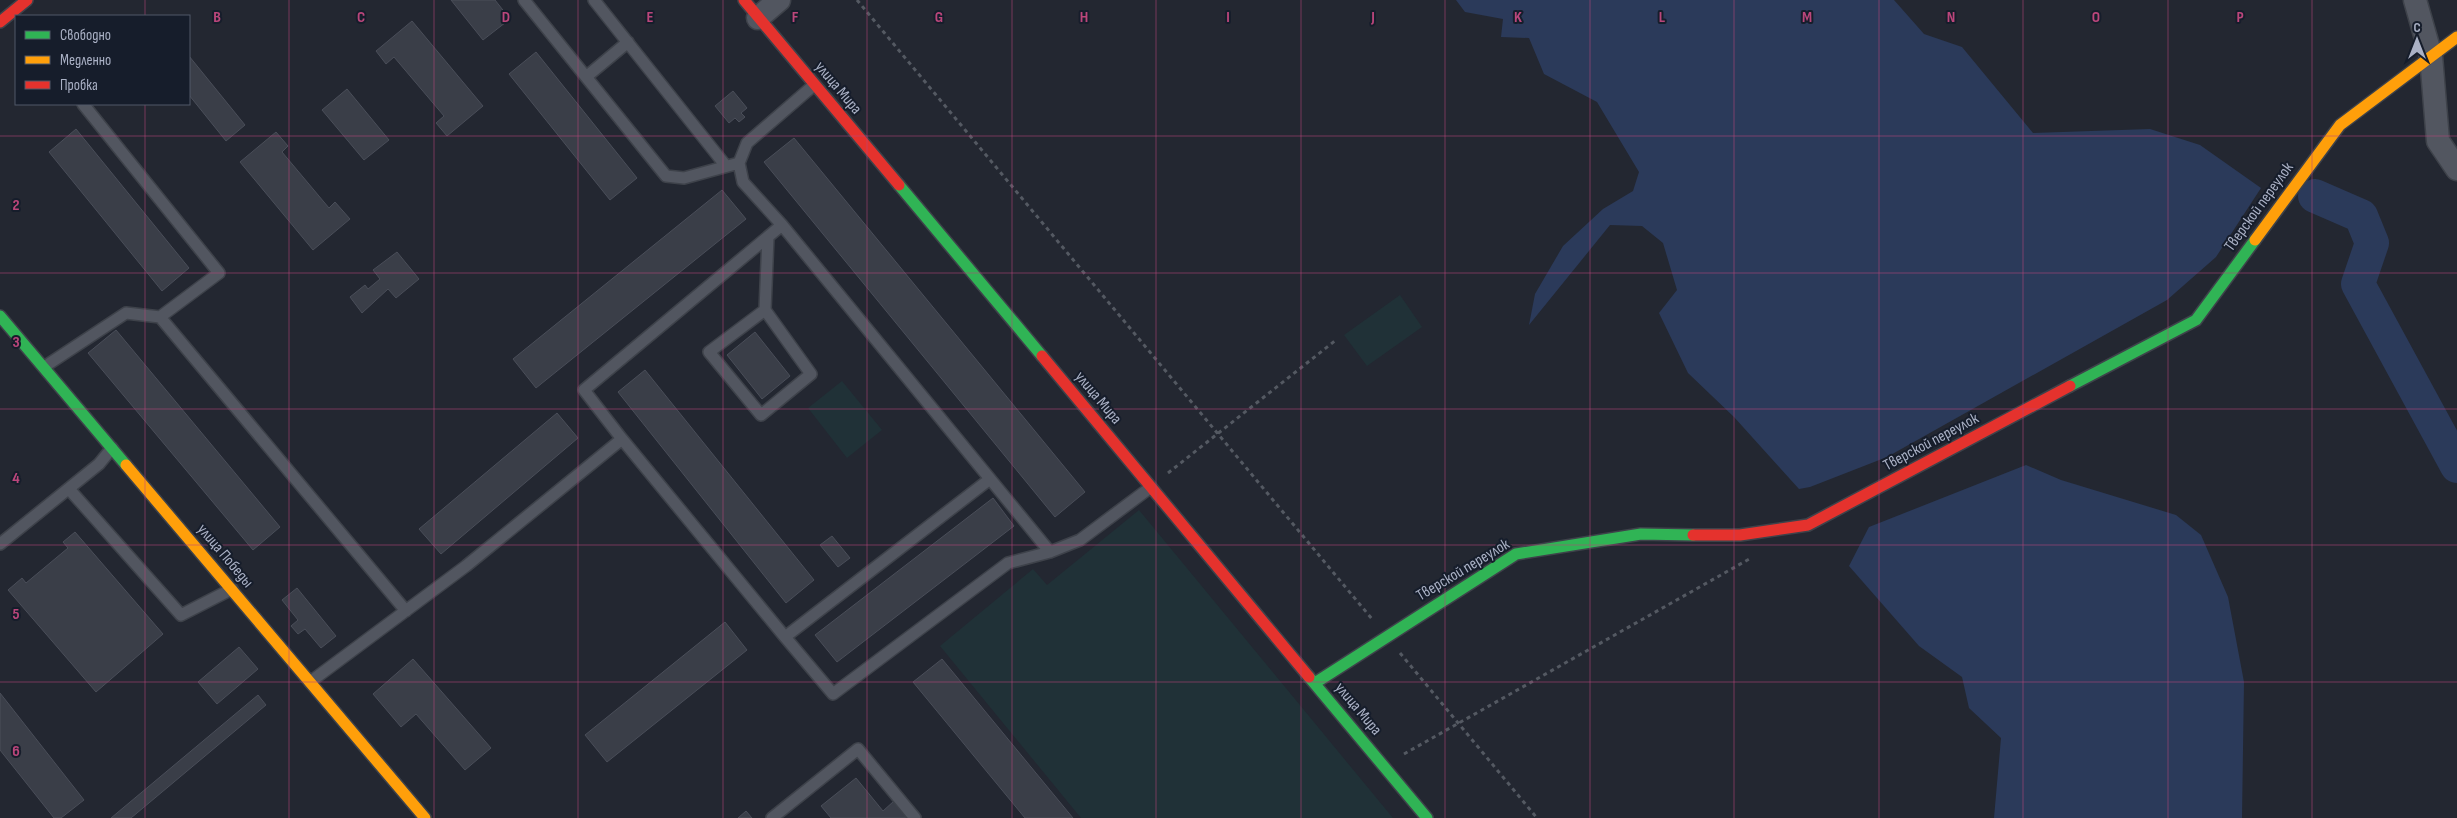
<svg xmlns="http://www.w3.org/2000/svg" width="2457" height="818" font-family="'Sofia Sans Condensed',sans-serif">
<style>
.green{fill:#203137}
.water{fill:#2b3a5a}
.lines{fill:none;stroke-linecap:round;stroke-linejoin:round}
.river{stroke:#2b3a5a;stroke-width:34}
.building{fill:#3a3e48;stroke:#4a4e59}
.lane-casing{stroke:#3e424a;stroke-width:14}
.street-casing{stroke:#3e424a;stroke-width:25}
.fast-casing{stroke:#3e424a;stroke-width:14}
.slow-casing{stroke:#3e424a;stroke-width:14}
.jam-casing{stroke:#3e424a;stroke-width:14}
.path{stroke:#545962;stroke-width:3;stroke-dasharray:4 4;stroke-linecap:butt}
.lane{stroke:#525660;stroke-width:11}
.street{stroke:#525660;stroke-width:22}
.fast{stroke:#30b455;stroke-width:11}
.slow{stroke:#ff9f0a;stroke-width:11}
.jam{stroke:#e5322d;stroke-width:11}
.grid{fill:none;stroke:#bb467b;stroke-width:1;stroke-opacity:0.55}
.labels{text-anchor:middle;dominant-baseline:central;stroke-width:4;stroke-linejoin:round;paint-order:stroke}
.street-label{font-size:16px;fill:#aab1c5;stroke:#161d2b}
.grid-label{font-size:16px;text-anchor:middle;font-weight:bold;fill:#bb467b;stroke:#161d2b;stroke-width:4;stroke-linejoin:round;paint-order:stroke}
</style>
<rect width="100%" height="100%" fill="#232731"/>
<!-- green -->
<path class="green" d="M 1400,295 L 1422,327 L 1367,366 L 1344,335 Z
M 842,381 L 882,430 L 847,458 L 808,408 Z
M 1139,510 L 1393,818 L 1081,818 L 940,646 L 1033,569 L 1047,585 Z"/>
<!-- water -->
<path class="water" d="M 1456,0 L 1894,0 L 1924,34 L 1962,47 L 2033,133 L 2150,129 L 2200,145 L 2261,188 L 2216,257 L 2167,300 L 1887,457 L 1810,487 L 1799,489 L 1734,417 L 1688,373 L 1659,313 L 1677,290 L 1663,243 L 1642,226 L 1610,225 L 1529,325 L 1535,294 L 1563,246 L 1603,209 L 1633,191 L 1639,172 L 1597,102 L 1544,74 L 1529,38 L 1501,37 L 1503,19 L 1465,12 Z
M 2026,465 L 2061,480 L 2176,515 L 2201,535 L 2228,597 L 2244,682 L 2242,818 L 1994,818 L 2001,738 L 1969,708 L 1962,677 L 1919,646 L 1849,566 L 1869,527 Z"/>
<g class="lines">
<!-- river -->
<path class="river" d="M 2315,196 L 2361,216 L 2372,243 L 2358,284 L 2457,466"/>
</g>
<!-- building -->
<path class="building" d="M 451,0 L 495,0 L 510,19 L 483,40 Z
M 412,21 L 483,106 L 447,136 L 436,123 L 444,116 L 394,57 L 386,64 L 376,51 Z
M 536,52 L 637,178 L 610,200 L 509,74 Z
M 189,56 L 245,125 L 226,141 L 189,95 Z
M 347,89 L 389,140 L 364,160 L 322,110 Z
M 733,91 L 747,108 L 741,113 L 745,117 L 739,122 L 735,118 L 729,123 L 715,106 Z
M 76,129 L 189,268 L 162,291 L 49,152 Z
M 276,132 L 288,146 L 282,152 L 329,208 L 335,202 L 350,219 L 313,250 L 240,162 Z
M 794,138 L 1085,492 L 1055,517 L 764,162 Z
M 722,190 L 746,219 L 536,388 L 513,359 Z
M 397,252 L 419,279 L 396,298 L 388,289 L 362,313 L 350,297 L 365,285 L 368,289 L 380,279 L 373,270 Z
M 116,330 L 280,527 L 253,550 L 88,353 Z
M 755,332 L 790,376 L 762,399 L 727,355 Z
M 645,370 L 814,580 L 786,603 L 618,392 Z
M 557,413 L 578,438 L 441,554 L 419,529 Z
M 993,498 L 1014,526 L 837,662 L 815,635 Z
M 75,532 L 163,634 L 96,692 L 8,590 L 22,578 L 26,583 L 68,548 L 63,542 Z
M 832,536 L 850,558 L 838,567 L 820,545 Z
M 297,588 L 336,636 L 321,648 L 305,629 L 298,634 L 291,626 L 298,620 L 282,600 Z
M 725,622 L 747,650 L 607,762 L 585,735 Z
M 239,647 L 258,669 L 217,704 L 198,682 Z
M 413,659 L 491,748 L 465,770 L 416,714 L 401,727 L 373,694 Z
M 942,659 L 1073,818 L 1025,818 L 913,682 Z
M 0,693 L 84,800 L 61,818 L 54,818 L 0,750 Z
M 258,695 L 266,705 L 131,818 L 111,818 Z
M 856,778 L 883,811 L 894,801 L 908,818 L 831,818 L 821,806 Z
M 746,811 L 752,818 L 738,818 Z"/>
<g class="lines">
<!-- lane casing -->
<g class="lane-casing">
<path id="lane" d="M 524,0 L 666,176 L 684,178 L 739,163
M 594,0 L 726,166
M 586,77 L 628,42
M 814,85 L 747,143 L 739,163 L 743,182 L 782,225 L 1050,552
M 765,310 L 811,374 L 761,415 L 709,352 L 765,310 L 768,237
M 160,317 L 406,611
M 44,367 L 126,313 L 160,317 L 219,273 L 83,104
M 622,439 L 785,637
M 990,479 L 785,637 L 833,694 L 1008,563 L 1050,552 L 1080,540 L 1151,487
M 69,489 L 181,615 L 232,589
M 0,544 L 99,464 L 112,448
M 310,682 L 466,566 L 622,439 L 584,390 L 782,225
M 772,818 L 858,749 L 915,818"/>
</g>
<!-- street casing -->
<g class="street-casing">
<path id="street" d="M 2415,0 L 2431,56 L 2438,141 L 2457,169
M 758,18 L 779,0"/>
</g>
<!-- fast casing -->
<g class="fast-casing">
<path id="fast" d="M 899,185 L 1042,356
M 0,316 L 126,465
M 2070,386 L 2196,320 L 2255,240
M 1309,677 L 1427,818
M 1315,683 L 1516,554 L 1641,534 L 1693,535"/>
</g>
<!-- slow casing -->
<g class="slow-casing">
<path id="slow" d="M 2255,240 L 2340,125 L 2457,37
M 126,465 L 425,818"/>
</g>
<!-- jam casing -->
<g class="jam-casing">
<path id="jam" d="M 744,0 L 899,185
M 0,22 L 27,0
M 1042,356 L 1309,677
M 1693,535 L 1740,535 L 1808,525 L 2070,386"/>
</g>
<!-- path -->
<path class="path" d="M 857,0 L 1372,619
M 1168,473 L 1336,340
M 1400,653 L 1537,818
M 1404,754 L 1751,558"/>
<!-- lane -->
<use href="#lane" class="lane"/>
<!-- street -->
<use href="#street" class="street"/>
<!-- fast -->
<use href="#fast" class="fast"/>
<!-- slow -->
<use href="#slow" class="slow"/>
<!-- jam -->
<use href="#jam" class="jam"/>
</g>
<!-- grid -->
<path class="grid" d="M 145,0 L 145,16M 289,0 L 289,818M 434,0 L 434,818M 578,0 L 578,818M 723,0 L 723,818M 867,0 L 867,818M 1012,0 L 1012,818M 1156,0 L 1156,818M 1301,0 L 1301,818M 1445,0 L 1445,818M 1590,0 L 1590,818M 1734,0 L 1734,818M 1879,0 L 1879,818M 2023,0 L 2023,818M 2168,0 L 2168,818M 2312,0 L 2312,818M 145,104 L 145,818M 0,136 L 2457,136M 0,273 L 2457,273M 0,409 L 2457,409M 0,545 L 2457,545M 0,682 L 2457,682"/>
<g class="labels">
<!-- street labels -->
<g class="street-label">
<text transform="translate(838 88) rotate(50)">улица Мира</text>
<text transform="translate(2259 207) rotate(-54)">Тверской переулок</text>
<text transform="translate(1098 398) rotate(50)">улица Мира</text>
<text transform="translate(1931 442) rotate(-28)">Тверской переулок</text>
<text transform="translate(225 556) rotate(50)">улица Победы</text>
<text transform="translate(1463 570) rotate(-31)">Тверской переулок</text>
<text transform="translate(1358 709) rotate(50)">улица Мира</text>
</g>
</g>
<g class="grid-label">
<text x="217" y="22">B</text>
<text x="361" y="22">C</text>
<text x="506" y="22">D</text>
<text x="650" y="22">E</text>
<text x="795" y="22">F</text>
<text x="939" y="22">G</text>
<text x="1084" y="22">H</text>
<text x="1228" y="22">I</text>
<text x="1373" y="22">J</text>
<text x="1518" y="22">K</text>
<text x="1662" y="22">L</text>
<text x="1807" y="22">M</text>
<text x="1951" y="22">N</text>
<text x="2096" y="22">O</text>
<text x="2240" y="22">P</text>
<text x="16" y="210">2</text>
<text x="16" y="347">3</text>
<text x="16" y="483">4</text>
<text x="16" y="619">5</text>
<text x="16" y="756">6</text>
</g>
<!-- legend -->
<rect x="15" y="15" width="175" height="90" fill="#161d2b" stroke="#515869"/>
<rect x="25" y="31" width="25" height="8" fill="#30b455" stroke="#515869"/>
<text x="60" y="40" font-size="15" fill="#aab1c5">Свободно</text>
<rect x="25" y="56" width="25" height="8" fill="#ff9f0a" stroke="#515869"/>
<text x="60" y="65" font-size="15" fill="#aab1c5">Медленно</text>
<rect x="25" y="81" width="25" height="8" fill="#e5322d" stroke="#515869"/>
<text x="60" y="90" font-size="15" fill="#aab1c5">Пробка</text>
<!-- north arrow -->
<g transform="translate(2417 40)" stroke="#161d2b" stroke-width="4" paint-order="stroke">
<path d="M0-4L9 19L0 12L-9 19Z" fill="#aab1c5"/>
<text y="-8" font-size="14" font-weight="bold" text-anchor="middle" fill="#aab1c5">С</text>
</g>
</svg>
